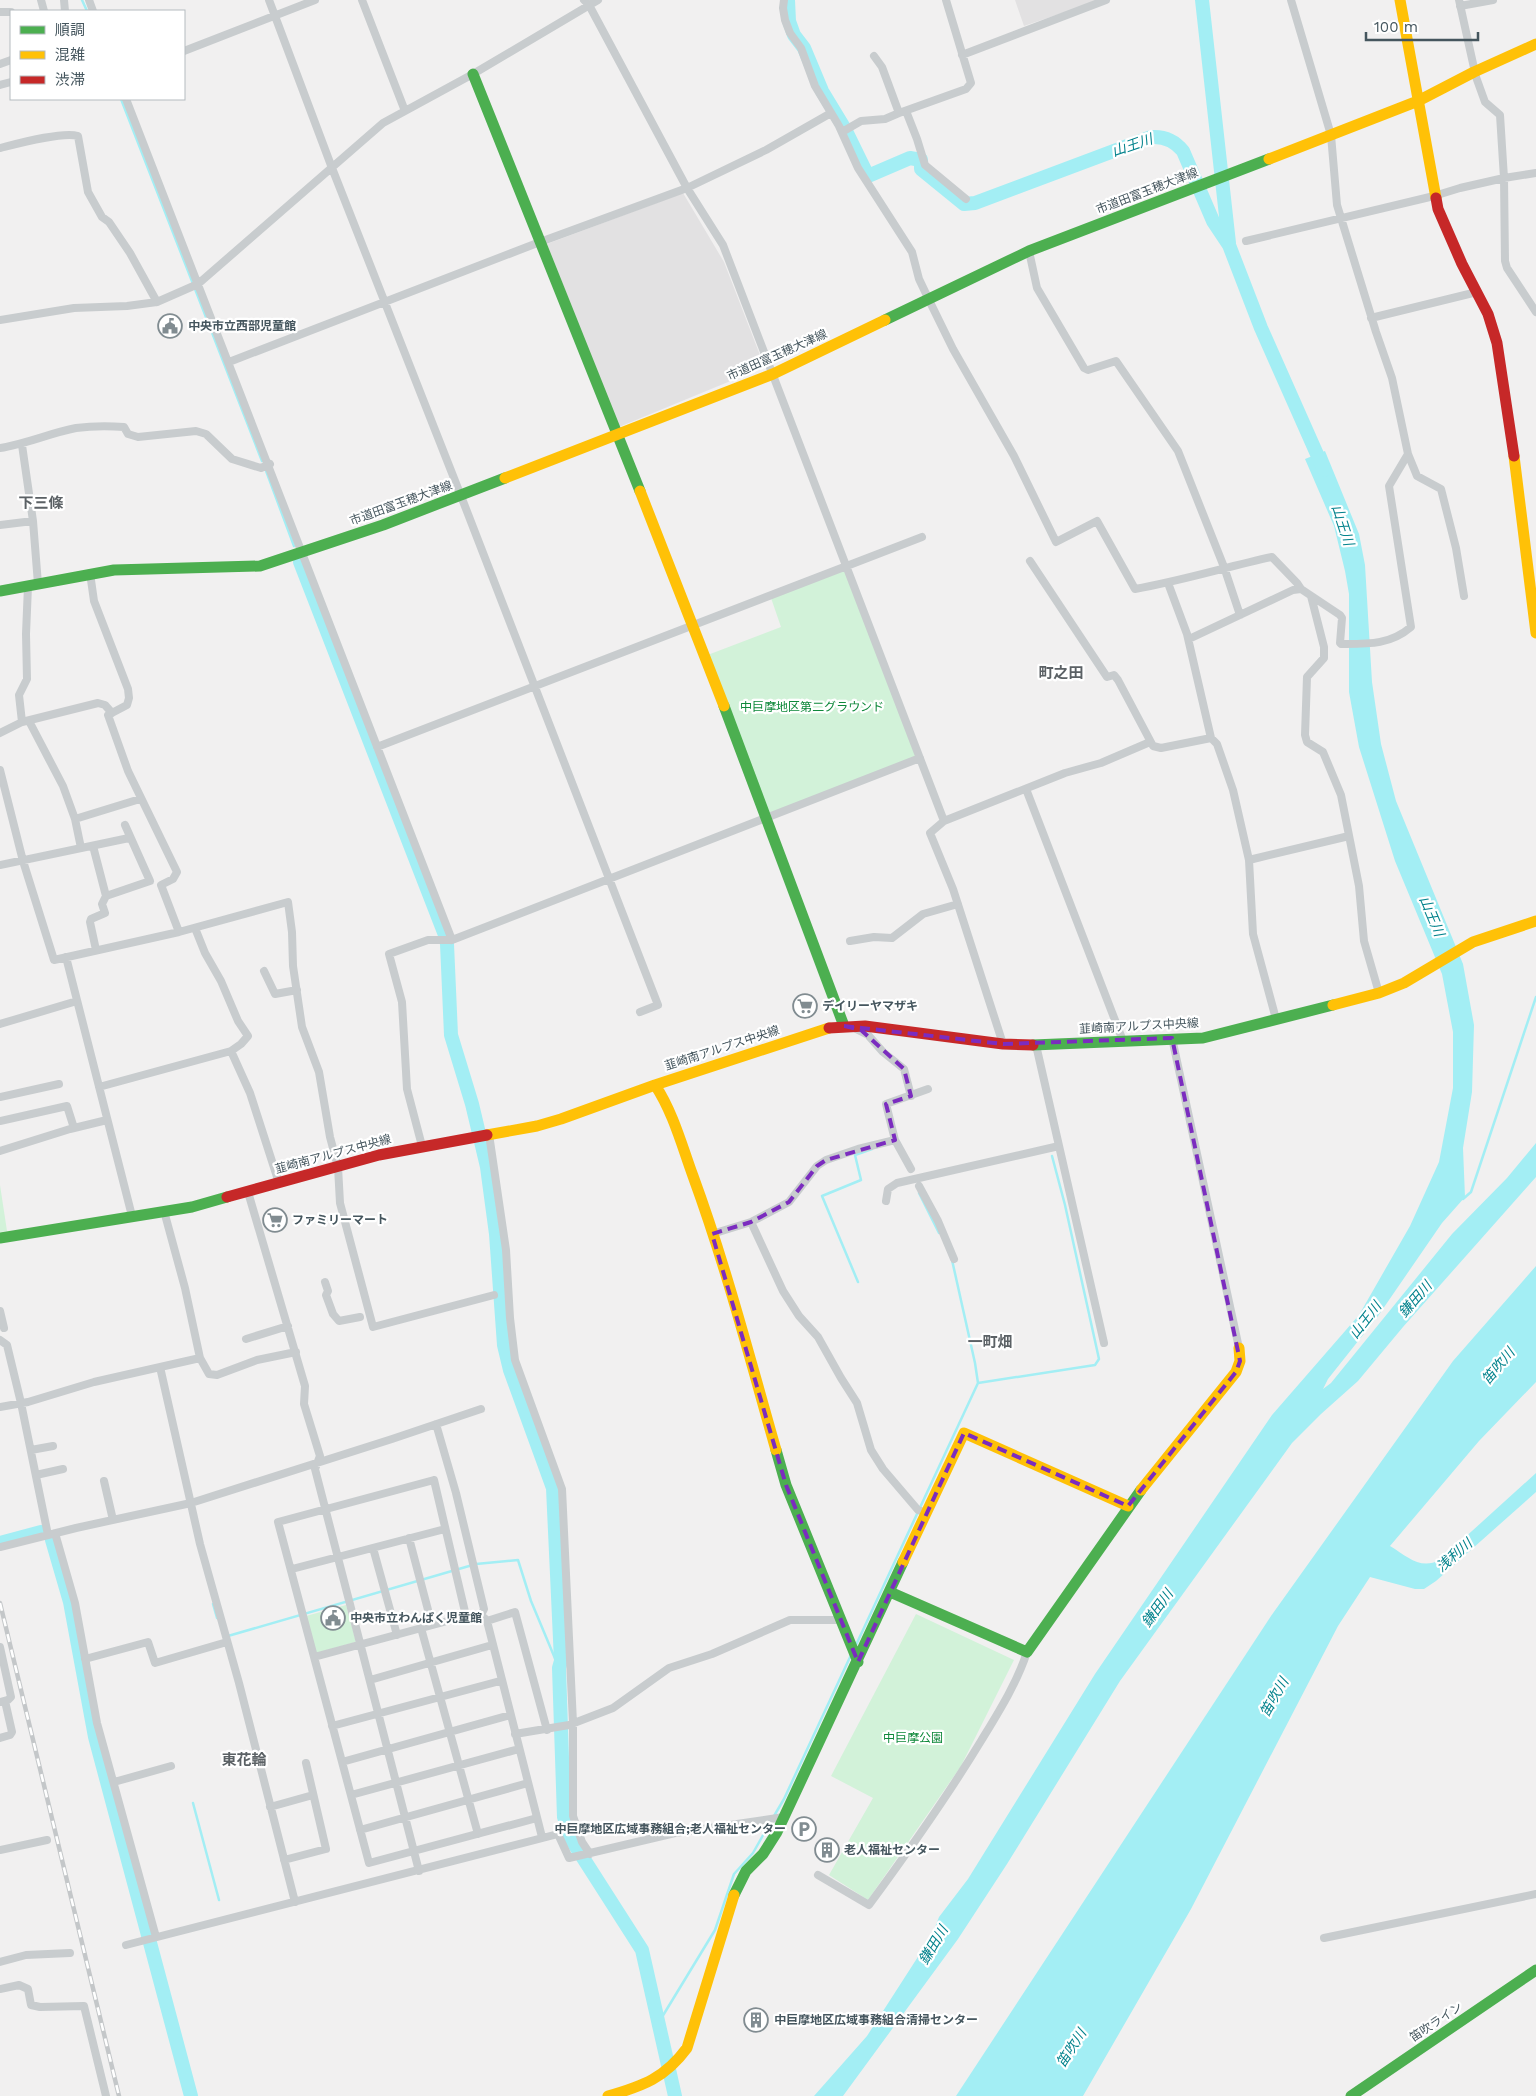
<svg xmlns="http://www.w3.org/2000/svg" width="1536" height="2096" font-family="'Work Sans','Noto Sans JP',sans-serif">
<style>
.education{fill:#e2e1e2}
.green{fill:#d2f2d9}
.water{fill:#a3eef4}
.lines{fill:none;stroke-linecap:round;stroke-linejoin:round}
.stream{stroke:#a3eef4;stroke-width:2.5}
.river{stroke:#a3eef4;stroke-width:14}
.street{stroke:#c8ccce;stroke-width:8}
.fast{stroke:#4caf50;stroke-width:11}
.slow{stroke:#ffc107;stroke-width:11}
.jam{stroke:#c62828;stroke-width:11}
.rail-casing{stroke:#c4c7c9;stroke-width:4.5}
.rail{stroke:#fff;stroke-width:2.5;stroke-dasharray:8;stroke-linecap:butt}
.marked{fill:none;stroke:#7b2cbf;stroke-width:4;stroke-dasharray:10 6;stroke-linejoin:round}
.labels{text-anchor:middle;dominant-baseline:central;stroke-width:4.5;stroke-linejoin:round;paint-order:stroke}
.street-label{font-size:12px;fill:#45565e;stroke:#fff}
.poi-label{font-size:12px;font-weight:bold;fill:#45565e;stroke:#fff;text-anchor:start}
.park-label{font-size:12px;fill:#0e883a;stroke:#fff}
.water-label{font-size:14px;font-style:italic;fill:#04838d;stroke:#fff}
.quarter-label{font-size:15px;font-weight:bold;fill:#5b6165;stroke:#fff}
</style>
<rect width="100%" height="100%" fill="#f1f0f0"/>
<!-- education -->
<path class="education" d="M 1015,0 L 1100,0 L 1024,26 Z
M 683,193 L 724,262 L 763,363 L 762,368 L 619,427 L 547,244 Z"/>
<!-- green -->
<path class="green" d="M 846,565 L 920,758 L 765,818 L 705,656 L 781,627 L 770,595 Z
M 0,1185 L 7,1231 L 0,1232 Z
M 346,1605 L 356,1642 L 316,1653 L 306,1616 Z
M 916,1614 L 1014,1660 L 961,1766 L 868,1900 L 829,1875 L 873,1798 L 831,1776 Z"/>
<!-- water -->
<path class="water" d="M 1325,451 L 1359,534 L 1365,565 L 1372,682 L 1381,744 L 1396,801 L 1463,964 L 1474,1025 L 1472,1092 L 1463,1148 L 1465,1197 L 1442,1223 L 1378,1316 L 1328,1379 L 1323,1389 L 1331,1383 L 1452,1234 L 1507,1178 L 1536,1143 L 1536,1177 L 1403,1327 L 1358,1381 L 1321,1414 L 1292,1443 L 1120,1681 L 1007,1864 L 958,1939 L 843,2096 L 814,2096 L 867,2036 L 932,1935 L 939,1917 L 968,1879 L 1095,1674 L 1272,1415 L 1359,1315 L 1410,1226 L 1439,1162 L 1453,1088 L 1453,1032 L 1442,974 L 1395,861 L 1359,747 L 1349,692 L 1349,594 L 1345,571 L 1334,526 L 1305,459 Z
M 1536,1266 L 1536,1382 L 1479,1441 L 1390,1546 C 1408,1557 1420,1570 1440,1560 L 1536,1473 L 1536,1492 L 1436,1581 L 1424,1589 L 1415,1589 L 1370,1577 L 1338,1626 L 1191,1909 L 1083,2096 L 956,2096 L 1271,1616 L 1453,1361 Z"/>
<g class="lines">
<!-- stream -->
<path class="stream" d="M 82,0 L 87,11
M 121,99 L 262,461
M 265,468 L 294,546
M 919,1193 L 939,1233
M 1463,1199 L 1471,1192 L 1536,997
M 858,1282 L 822,1196 L 861,1180 L 855,1155 L 872,1149
M 978,1383 L 1095,1365 L 1099,1359 L 1065,1205 L 1052,1156
M 213,1604 L 217,1618
M 228,1636 L 476,1564 L 518,1560 L 531,1601 L 559,1668
M 856,1645 L 978,1383 L 975,1363 L 952,1260
M 193,1803 L 219,1900
M 774,1816 L 784,1799 L 851,1655
M 659,2022 L 715,1930 L 734,1874 L 753,1853 L 771,1821"/>
<!-- river -->
<path class="river" d="M 788,0 L 789,21 L 794,35 L 804,48 L 822,91 L 845,129 L 868,176 L 910,158 L 921,160 L 921,169 L 964,204 L 975,203 L 1151,137 C 1165,136 1175,141 1183,151 L 1213,221 L 1229,245 L 1261,328 L 1324,470
M 1202,0 L 1229,243
M 300,562 L 445,935 L 447,944 L 451,1035 L 472,1104 L 487,1167 L 496,1234 L 504,1345 L 510,1370 L 553,1488 L 561,1661 L 559,1668 L 564,1817 L 571,1839 L 642,1950 L 675,2096
M 52,1540 L 70,1602 L 95,1737 L 191,2096
M 0,1543 L 41,1532"/>
<!-- street -->
<path class="street" d="M 41,0 L 44,11
M 64,0 L 65,11
M 89,0 L 93,11
M 269,0 L 332,168 L 461,496 L 658,1005 L 640,1012
M 362,0 L 405,111
M 584,0 L 589,5 L 687,188 L 723,245 L 944,821 L 930,833 L 953,889 L 1003,1044
M 784,0 L 783,8 L 785,20 L 790,33 L 801,48 L 815,86 L 839,126 L 858,168 L 912,252 L 919,279 L 929,300 L 953,349 L 1014,456 L 1056,542 L 1097,521 L 1135,589 C 1181,581 1226,567 1272,557 L 1297,583 L 1301,589
M 1459,0 L 1476,77 L 1485,102 L 1500,115 L 1504,178 L 1505,261 L 1507,268 L 1536,312
M 1460,6 L 1493,0
M 0,12 L 11,12
M 184,51 L 315,0
M 962,55 L 1106,0
M 874,56 L 882,67 L 899,113 L 966,89 L 971,83 L 946,0
M 0,64 L 11,60
M 0,85 L 11,82
M 126,99 L 452,940
M 906,111 L 917,139 L 925,165 L 966,199
M 842,132 L 861,121 L 885,119 L 899,113
M 0,148 C 16,144 63,131 78,136 L 88,192 L 102,217 L 109,222 L 130,253 L 157,302
M 1246,241 L 1434,196 L 1460,188 L 1504,178 L 1536,173
M 1029,251 L 1037,288 L 1084,368 L 1088,370 L 1116,361 L 1178,451 L 1224,567 L 1240,615
M 1371,318 L 1477,292
M 0,320 L 74,308 L 127,306 L 157,302 L 198,284 L 383,123 L 473,74 L 598,0
M 229,362 L 540,242 L 687,188 L 766,150 L 831,113
M 22,445 L 33,521 L 38,584
M 0,448 C 26,444 50,433 76,428 C 92,426 108,426 124,427 L 128,434 L 138,437 L 196,431 L 206,434 L 232,459 L 261,468 L 270,464
M 1408,454 L 1417,476 L 1441,489 L 1456,548 L 1464,596
M 0,525 L 33,521
M 1030,561 L 1107,677 L 1114,675 L 1118,680 L 1153,746 L 1161,748 L 1211,738 L 1217,744 L 1233,790 L 1249,860 L 1253,934 L 1276,1019
M 90,573 L 94,601 L 128,689 L 129,698 L 127,705 L 108,715 L 128,771 L 177,872 L 173,879 L 161,885 L 179,932
M 1168,583 L 1187,634 L 1211,738
M 1311,596 L 1324,647 L 1324,658 L 1307,677 L 1305,735 L 1307,742 L 1323,752 L 1341,795 L 1359,886 L 1364,941 L 1379,993
M 1189,639 L 1293,590 L 1301,589 L 1340,615 L 1342,618 L 1340,643 L 1341,644 C 1368,644 1390,645 1411,627 L 1389,486 L 1408,454 L 1392,378 L 1376,332 L 1337,205 L 1331,135 L 1291,0
M 29,721 L 63,786 L 75,819 L 140,799
M 22,722 L 19,695 L 27,679 L 26,634 L 28,586
M 0,733 L 22,722 L 98,703 L 105,705 L 112,713
M 377,747 L 922,537
M 0,770 L 23,861 L 54,960 L 179,932 L 288,902 L 292,932 L 293,966 L 302,1027 L 319,1072 L 330,1137 L 338,1167 L 340,1203 L 373,1327 L 494,1295
M 1026,789 L 1123,1041
M 75,819 L 81,848
M 944,821 L 1065,773 L 1101,763 L 1150,742
M 93,846 L 106,896 L 102,904 L 105,913 L 91,919 L 90,922 L 96,950
M 1249,860 L 1349,836
M 0,865 L 129,838
M 106,896 L 150,881 L 125,825
M 850,941 L 874,937 L 892,938 L 923,914 L 958,904
M 66,957 L 132,1216
M 264,971 L 275,994 L 297,990
M 0,1024 L 77,1001
M 856,1029 L 868,1035 L 883,1052 L 904,1069 L 911,1096
M 1172,1038 L 1239,1348
M 1036,1045 L 1104,1343
M 231,1051 L 250,1093 L 279,1183
M 99,1087 L 231,1051 L 241,1044 L 248,1036 L 238,1021 L 221,981 L 205,953 L 195,928
M 0,1097 L 59,1084
M 0,1121 L 67,1106 L 74,1128
M 489,1134 L 506,1250 L 510,1318 L 515,1360 L 562,1489 L 573,1723 L 573,1816 L 582,1842 L 590,1854
M 895,1140 L 886,1104 L 928,1089
M 422,1146 L 407,1089 L 402,1002 L 389,954 L 428,940 L 452,940 L 920,758
M 0,1151 L 70,1129 L 107,1120
M 919,1186 L 938,1221 L 954,1259
M 248,1192 L 305,1386 L 304,1404 L 320,1456 L 315,1469 L 419,1871
M 886,1201 L 888,1189 L 897,1183 L 1059,1146
M 164,1211 L 185,1288 L 200,1358 L 209,1374 L 217,1375 L 257,1360 L 296,1352
M 751,1222 L 789,1202 L 817,1166 L 826,1160 L 858,1149 L 895,1140 L 911,1169
M 712,1234 L 751,1222 L 783,1291 L 799,1316 L 818,1337 L 841,1378 L 857,1403 L 871,1450 L 883,1469 L 918,1510 L 927,1513
M 325,1282 L 328,1291 L 326,1295 L 333,1314 L 339,1321 L 360,1317
M 0,1311 L 4,1328
M 246,1339 L 288,1326
M 0,1340 L 7,1345 L 21,1403 L 48,1535
M 160,1367 L 200,1544 L 239,1683 L 295,1902
M 0,1407 L 28,1402 L 94,1382 L 200,1358
M 436,1424 L 456,1493 L 484,1609 L 481,1615
M 31,1450 L 53,1446
M 36,1475 L 63,1469
M 104,1481 L 113,1520
M 55,1533 L 75,1603 L 97,1723 L 156,1937
M 409,1538 L 432,1625
M 0,1547 L 76,1528 L 191,1503 L 392,1439 L 481,1409
M 373,1548 L 397,1635
M 292,1569 L 445,1529
M 466,1616 L 434,1480 L 278,1522 L 369,1863 L 537,1818
M 487,1621 L 515,1612 L 547,1730
M 421,1628 L 478,1834
M 0,1647 L 11,1697 L 8,1700 L 0,1702
M 314,1657 L 466,1616 C 476,1614 481,1613 487,1621 L 542,1837
M 85,1659 L 148,1642 L 155,1663 L 227,1642
M 370,1680 L 492,1645
M 332,1726 L 500,1681
M 515,1734 L 569,1725 L 613,1708 L 669,1668 L 712,1654 L 790,1620 L 840,1620
M 0,1738 L 10,1735 L 12,1732 L 5,1701
M 342,1762 L 510,1715
M 114,1782 L 171,1766
M 351,1795 L 519,1749
M 270,1807 L 313,1795
M 360,1830 L 528,1783
M 0,1850 L 47,1840
M 284,1860 L 326,1849 L 306,1763
M 818,1875 L 869,1905 C 908,1852 947,1797 981,1741 C 998,1713 1017,1683 1027,1652
M 1324,1938 L 1536,1894
M 126,1945 L 558,1834 L 569,1858 L 675,1833 L 784,1817
M 0,1962 L 26,1955 L 70,1953
M 0,1989 L 19,1985 L 28,1989 L 31,2005 L 40,2007 L 84,2006 L 106,2096"/>
<!-- fast -->
<path class="fast" d="M 473,74 L 640,491
M 885,320 L 1029,251 L 1269,159
M 0,591 L 114,570 L 260,566 L 383,525 L 505,478
M 724,706 L 844,1026
M 1033,1045 L 1203,1038 L 1333,1005
M 0,1238 L 192,1207 L 227,1197
M 776,1450 L 786,1485 L 858,1662
M 890,1592 L 1027,1652 L 1141,1490
M 734,1895 L 746,1871 L 763,1854 L 777,1832 L 903,1562
M 1351,2096 L 1536,1970"/>
<!-- slow -->
<path class="slow" d="M 1400,0 L 1436,198
M 1269,159 L 1418,101 L 1474,72 L 1536,44
M 1514,456 L 1536,633
M 505,478 L 773,374 L 885,320
M 640,491 L 724,706
M 1333,1005 L 1379,993 L 1404,983 L 1473,942 L 1536,921
M 655,1085 C 673,1112 682,1146 693,1176 C 726,1266 750,1359 776,1450
M 487,1135 L 537,1126 L 561,1119 L 655,1085 L 829,1028
M 1141,1490 L 1236,1372 L 1240,1361 L 1239,1348
M 903,1562 L 964,1433 L 1128,1506
M 608,2096 C 643,2086 665,2078 687,2048 L 734,1895"/>
<!-- jam -->
<path class="jam" d="M 1436,198 L 1438,209 L 1462,264 L 1488,314 L 1497,343 L 1514,456
M 829,1028 L 865,1026 L 1003,1044 L 1033,1045
M 227,1197 L 379,1155 L 487,1135"/>
<!-- rail casing -->
<g class="rail-casing">
<path id="rail" d="M 0,1603 L 119,2096"/>
</g>
<!-- rail -->
<use href="#rail" class="rail"/>
</g>
<!-- marked area -->
<path class="marked" d="M 844,1026 L 1003,1044 L 1172,1038 L 1240,1361 L 1236,1372 L 1128,1506 L 964,1433 L 858,1662 L 786,1485 L 712,1234 L 751,1222 L 789,1202 L 817,1166 L 826,1160 L 895,1140 L 886,1104 L 911,1096 L 904,1069 L 861,1030 Z"/>
<!-- icons -->
<defs>
<g id="civic-ring" transform="scale(1.25)"><circle r="9.5" fill="#fff" stroke="#818c91" stroke-width="1.5"/><path d="M-.6-6.5H3V-4.5H.6V-3L4-1V1h2V6H-6V1h2V-1L-.6-3ZM-1.2 2.5V6h2.4V2.5Z" fill="#818c91"/></g>
<g id="supermarket-ring" transform="scale(1.25)"><circle r="9.5" fill="#fff" stroke="#818c91" stroke-width="1.5"/><path d="M-6-5.5h2.5l.6 2H6L4.5 2H-2.5L-4.4-4H-6ZM-1.5 3.2a1.3 1.3 0 1 0 .1 0ZM3 3.2a1.3 1.3 0 1 0 .1 0Z" fill="#818c91"/></g>
<g id="parking-ring" transform="scale(1.25)"><circle r="9.5" fill="#fff" stroke="#818c91" stroke-width="1.5"/><path d="M-3.5-5.5H1a3.5 3.5 0 0 1 0 7H-1V5.5H-3.5ZM-1-3.4V-.6H.8a1.4 1.4 0 0 0 0-2.8Z" fill="#818c91"/></g>
<g id="building-ring" transform="scale(1.25)"><circle r="9.5" fill="#fff" stroke="#818c91" stroke-width="1.5"/><path d="M-4-6H4V6H1V3H-1V6H-4ZM-2.5-4.3h1.7v1.8h-1.7ZM.8-4.3h1.7v1.8H.8ZM-2.5-1h1.7V.8h-1.7ZM.8-1h1.7V.8H.8Z" fill="#818c91"/></g>
</defs>
<g fill-rule="evenodd">
<use href="#civic-ring" x="170" y="326"/>
<use href="#supermarket-ring" x="805" y="1006"/>
<use href="#supermarket-ring" x="275" y="1220"/>
<use href="#civic-ring" x="333" y="1618"/>
<use href="#parking-ring" x="804" y="1829"/>
<use href="#building-ring" x="827" y="1850"/>
<use href="#building-ring" x="756" y="2020"/>
</g>
<g class="labels">
<!-- street labels -->
<g class="street-label">
<text transform="translate(1147 191) rotate(-21)">市道田富玉穂大津線</text>
<text transform="translate(777 355) rotate(-24)">市道田富玉穂大津線</text>
<text transform="translate(401 503) rotate(-20)">市道田富玉穂大津線</text>
<text transform="translate(1139 1026) rotate(-3)">韮崎南アルプス中央線</text>
<text transform="translate(722 1048) rotate(-18)">韮崎南アルプス中央線</text>
<text transform="translate(333 1154) rotate(-15)">韮崎南アルプス中央線</text>
<text transform="translate(1436 2022) rotate(-34)">笛吹ライン</text>
</g>
<!-- poi labels -->
<g class="poi-label">
<text x="188" y="326">中央市立西部児童館</text>
<text x="822" y="1006">デイリーヤマザキ</text>
<text x="292" y="1220">ファミリーマート</text>
<text x="350" y="1618">中央市立わんぱく児童館</text>
<text x="786" y="1829" text-anchor="end">中巨摩地区広域事務組合;老人福祉センター</text>
<text x="844" y="1850">老人福祉センター</text>
<text x="774" y="2020">中巨摩地区広域事務組合清掃センター</text>
</g>
<!-- park labels -->
<g class="park-label">
<text x="812" y="707">中巨摩地区第二グラウンド</text>
<text x="913" y="1738">中巨摩公園</text>
</g>
<!-- water labels -->
<g class="water-label">
<text transform="translate(1132 145) rotate(-19)">山王川</text>
<text transform="translate(1343 525) rotate(72)">山王川</text>
<text transform="translate(1432 916) rotate(67)">山王川</text>
<text transform="translate(1415 1299) rotate(-49)">鎌田川</text>
<text transform="translate(1365 1320) rotate(-52)">山王川</text>
<text transform="translate(1498 1366) rotate(-50)">笛吹川</text>
<text transform="translate(1454 1555) rotate(-41)">浅利川</text>
<text transform="translate(1157 1608) rotate(-54)">鎌田川</text>
<text transform="translate(1274 1697) rotate(-60)">笛吹川</text>
<text transform="translate(933 1945) rotate(-59)">鎌田川</text>
<text transform="translate(1071 2048) rotate(-57)">笛吹川</text>
</g>
<!-- quarter labels -->
<g class="quarter-label">
<text x="41" y="503">下三條</text>
<text x="1061" y="673">町之田</text>
<text x="990" y="1342">一町畑</text>
<text x="244" y="1760">東花輪</text>
</g>
</g>
<!-- legend -->
<rect x="10" y="10" width="175" height="90" fill="#ffffff" stroke="#b5bbbf"/>
<rect x="20" y="26" width="25" height="8" fill="#4caf50" stroke="#b5bbbf"/>
<text x="55" y="35" font-size="15" fill="#45565e">順調</text>
<rect x="20" y="51" width="25" height="8" fill="#ffc107" stroke="#b5bbbf"/>
<text x="55" y="60" font-size="15" fill="#45565e">混雑</text>
<rect x="20" y="76" width="25" height="8" fill="#c62828" stroke="#b5bbbf"/>
<text x="55" y="85" font-size="15" fill="#45565e">渋滞</text>
<!-- scale -->
<path d="M1366 32v8h112v-8" fill="none" stroke="#45565e" stroke-width="2.5"/>
<text x="1374" y="32" font-size="15" fill="#45565e" stroke="#ffffff" stroke-width="4" paint-order="stroke">100 m</text>
</svg>
